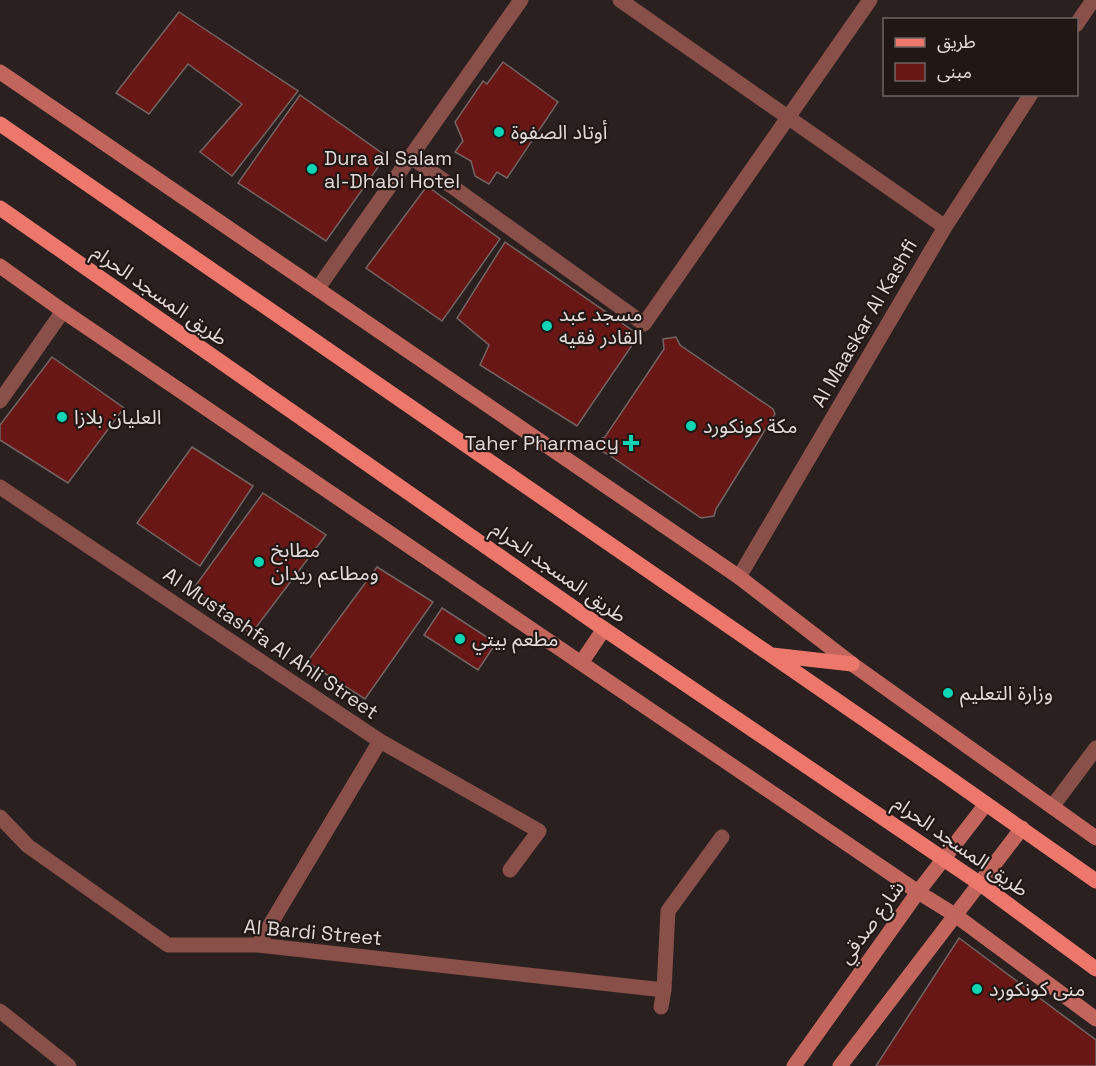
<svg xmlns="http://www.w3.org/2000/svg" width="1096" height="1066" font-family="'Space Grotesk','Noto Sans Arabic',sans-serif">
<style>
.building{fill:#691715;stroke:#726564;stroke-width:1.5}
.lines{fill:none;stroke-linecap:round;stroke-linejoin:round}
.street{stroke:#894f49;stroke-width:15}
.secondary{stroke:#c2665d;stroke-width:15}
.primary{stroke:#ee776c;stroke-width:15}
.poi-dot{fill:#0cd5b5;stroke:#211715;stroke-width:2}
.labels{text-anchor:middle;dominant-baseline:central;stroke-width:4.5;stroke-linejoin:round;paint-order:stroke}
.poi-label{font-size:20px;fill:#e1dad9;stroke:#211715;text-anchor:start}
.street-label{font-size:20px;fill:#e1dad9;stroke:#211715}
</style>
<rect width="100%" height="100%" fill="#2a201f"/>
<!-- building -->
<path class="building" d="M 179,12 L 298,91 L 232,176 L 200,152 L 242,104 L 188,64 L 149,114 L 116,93 Z
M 503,62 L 558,102 L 507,178 L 497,172 L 489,184 L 475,176 L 471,161 L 455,152 L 463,141 L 455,122 L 483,81 L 487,84 Z
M 300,95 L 386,156 L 326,241 L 238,183 Z
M 427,186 L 500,239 L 442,321 L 366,268 Z
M 505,242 L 639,335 L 577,426 L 480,365 L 489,345 L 457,318 Z
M 676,337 L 680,345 L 773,409 L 775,414 L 716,509 L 714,516 L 701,518 L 609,455 L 599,450 L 598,440 L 605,437 L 664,349 L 663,339 Z
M 52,357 L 124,408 L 68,483 L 0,440 L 0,425 Z
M 192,447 L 253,486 L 200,566 L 137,523 Z
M 263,493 L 326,535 L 251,634 L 193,589 Z
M 377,567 L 433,602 L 365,699 L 307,662 Z
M 442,608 L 496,643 L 478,670 L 424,635 Z
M 959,938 L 1096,1040 L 1096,1066 L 876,1066 Z"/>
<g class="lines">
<!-- street -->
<path class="street" d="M 620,0 L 945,227
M 1076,25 L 1093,0
M 411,157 L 644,324 L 870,0
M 318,288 L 521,0
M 0,401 L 63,311
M 0,487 L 380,741 L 258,945
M 739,577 L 945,227 L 1031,94
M 380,741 L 539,831 L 510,870
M 1052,807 L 1096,748
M 0,817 L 28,846 L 168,945 L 258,945 L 664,990
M 661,1007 L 664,990 L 668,911 L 722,837
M 0,1011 L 69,1066"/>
<!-- secondary -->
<path class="secondary" d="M 0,72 L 739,577 L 852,664 L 1096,838
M 0,266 L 63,311 L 918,892 L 955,915 L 1096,1019
M 581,663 L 604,629
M 794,1066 L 918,892 L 986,804
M 840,1066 L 1022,828"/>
<!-- primary -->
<path class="primary" d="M 0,124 L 945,775 L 1096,881
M 0,208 L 604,629 L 979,883 L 1096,969
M 772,655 L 852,664"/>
</g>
<!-- markers -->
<g class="poi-dot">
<circle cx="499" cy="132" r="6"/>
<circle cx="312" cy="169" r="6"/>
<circle cx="547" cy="326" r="6"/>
<circle cx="62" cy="417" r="6"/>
<circle cx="691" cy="426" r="6"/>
<path d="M628 434h6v6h6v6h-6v6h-6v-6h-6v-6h6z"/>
<circle cx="259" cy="562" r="6"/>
<circle cx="460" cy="639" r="6"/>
<circle cx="948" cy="693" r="6"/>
<circle cx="977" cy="989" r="6"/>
</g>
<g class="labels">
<!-- poi labels -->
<g class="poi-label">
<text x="511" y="132">أوتاد الصفوة</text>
<text x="324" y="158">Dura al Salam<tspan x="324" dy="23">al-Dhabi Hotel</tspan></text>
<text x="559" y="314">مسجد عبد<tspan x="559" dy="23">القادر فقيه</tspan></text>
<text x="74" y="417">العليان بلازا</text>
<text x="703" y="426">مكة كونكورد</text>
<text x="619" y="443" text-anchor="end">Taher Pharmacy</text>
<text x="271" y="550">مطابخ<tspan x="271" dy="23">ومطاعم ريدان</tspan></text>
<text x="472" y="639">مطعم بيتي</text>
<text x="960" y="693">وزارة التعليم</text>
<text x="989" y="989">منى كونكورد</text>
</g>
<!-- street labels -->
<g class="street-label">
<text transform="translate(160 295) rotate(35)">طريق المسجد الحرام</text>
<text transform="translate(864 323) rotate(-60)">Al Maaskar Al Kashfi</text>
<text transform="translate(559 572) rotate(35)">طريق المسجد الحرام</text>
<text transform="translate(271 643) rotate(34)">Al Mustashfa Al Ahli Street</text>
<text transform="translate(961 846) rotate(35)">طريق المسجد الحرام</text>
<text transform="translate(871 922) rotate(-54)">شارع صدقي</text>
<text transform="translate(313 932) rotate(5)">Al Bardi Street</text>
</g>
</g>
<!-- legend -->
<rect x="883" y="18" width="195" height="78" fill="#211715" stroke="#6e6563" stroke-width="1.5"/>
<rect x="895" y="38" width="30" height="9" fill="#ee776c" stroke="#6e6563" stroke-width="1.5"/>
<text x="937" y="48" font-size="18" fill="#e1dad9">طريق</text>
<rect x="895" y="63" width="30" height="18" fill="#691715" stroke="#6e6563" stroke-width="1.5"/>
<text x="937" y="78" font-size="18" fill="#e1dad9">مبنى</text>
</svg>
